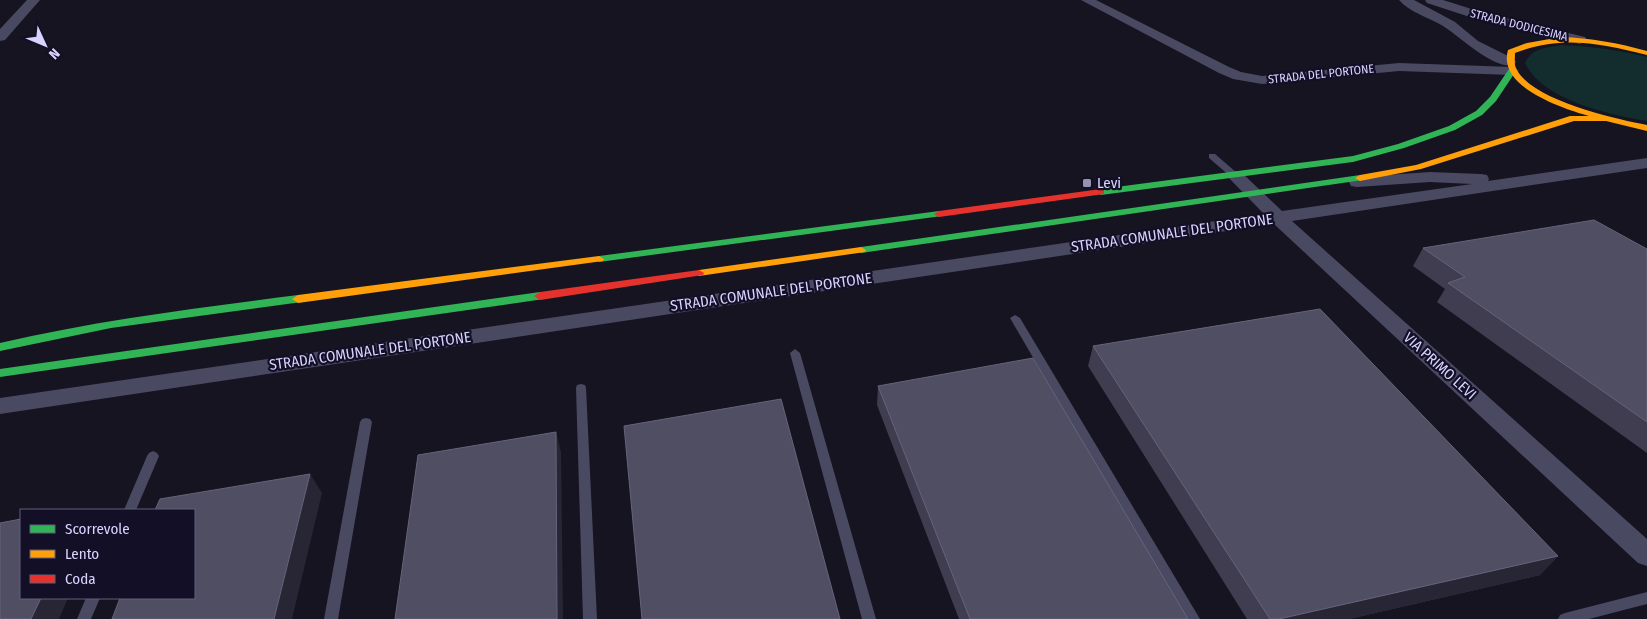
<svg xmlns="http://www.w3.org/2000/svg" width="1647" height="619" font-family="'Fira Sans Condensed',sans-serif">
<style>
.green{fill:#132c2d}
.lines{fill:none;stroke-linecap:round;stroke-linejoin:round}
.lane{fill:#4a4962;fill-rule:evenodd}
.street{fill:#4a4962;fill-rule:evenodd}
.fast{fill:#30b455;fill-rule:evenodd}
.slow{fill:#ff9f0a;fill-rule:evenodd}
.jam{fill:#e5322d;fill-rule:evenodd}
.wall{fill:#403d50}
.shaded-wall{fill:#282635}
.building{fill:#504e63;stroke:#66637b}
.poi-dot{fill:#9591b1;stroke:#130f26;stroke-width:2}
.labels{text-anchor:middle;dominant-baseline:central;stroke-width:4.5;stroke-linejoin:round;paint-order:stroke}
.far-street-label{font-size:12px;fill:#d9d4ff;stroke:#130f26}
.poi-label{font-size:15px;fill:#d9d4ff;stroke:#130f26;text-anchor:start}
.street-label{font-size:15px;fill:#d9d4ff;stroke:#130f26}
</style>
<rect width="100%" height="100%" fill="#161421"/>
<!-- green -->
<path class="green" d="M 1561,45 C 1591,46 1618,50 1647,57 L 1647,121 C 1610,115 1542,100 1525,63 C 1532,48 1545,48 1561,45 Z"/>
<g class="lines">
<!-- lane -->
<path class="lane" d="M 1209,154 L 1215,154 L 1237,173 L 1237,177 L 1231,177 L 1209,158 Z
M 1015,315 L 1020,318 L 1200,619 L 1185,619 L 1010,318 Z
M 795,349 L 800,353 L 876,619 L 862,619 L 790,353 Z
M 581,384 L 585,385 L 586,388 L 597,619 L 583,619 L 576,388 L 577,385 Z
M 366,418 L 370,419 L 372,422 L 338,619 L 324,619 L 360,422 L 362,419 Z
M 153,451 L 157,453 L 159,456 L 136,510 L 124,510 L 147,456 L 149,453 Z
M 1647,592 L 1647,604 L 1589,619 L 1558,619 L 1560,615 L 1565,613 Z
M 86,598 L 100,598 L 91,619 L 77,619 Z"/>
<!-- street -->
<path class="street" d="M 27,0 L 40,0 L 5,40 L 0,41 L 0,29 Z
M 1081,0 L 1096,0 L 1229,67 L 1241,72 L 1262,76 L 1399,63 L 1512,67 L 1519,71 L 1512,75 L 1399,71 L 1262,84 L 1233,79 L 1219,73 Z
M 1399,0 L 1414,0 L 1455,22 L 1478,41 L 1514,59 L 1516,62 L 1514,65 C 1494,70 1459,36 1443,26 C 1430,18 1409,12 1399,0 Z
M 1425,0 L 1443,0 L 1481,12 L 1585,37 L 1587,40 L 1580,44 L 1473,18 L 1427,3 Z
M 1647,158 L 1647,168 L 1292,221 L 1647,539 L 1647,566 L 1638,563 L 1274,224 L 0,414 L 0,398 L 1264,214 L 1226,175 L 1228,171 L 1240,171 L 1282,211 L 1472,184 L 1430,182 L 1357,187 L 1351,186 L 1349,182 L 1351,178 L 1357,177 L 1430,172 L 1481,174 L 1487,175 L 1489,179 L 1488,181 Z"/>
<!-- fast -->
<path class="fast" d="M 1509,69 L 1516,71 L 1496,101 L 1482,115 L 1455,130 L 1404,148 L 1353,162 L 1101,195 L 1096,192 L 1101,189 L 1353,156 L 1398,144 L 1449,126 L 1476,111 L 1490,97 Z
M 1360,175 L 1363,176 L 1363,180 L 861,253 L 856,250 L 861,247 Z
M 939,211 L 942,212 L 944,214 L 942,216 L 599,262 L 594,259 L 599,256 Z
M 540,292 L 546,296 L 544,299 L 0,377 L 0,369 Z
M 298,295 L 302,296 L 304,299 L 302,302 L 111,328 L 0,351 L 0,343 C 98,320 198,308 298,295 Z"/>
<!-- slow -->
<path class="slow" d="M 1561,37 C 1591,38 1618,43 1647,51 L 1647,55 C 1600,43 1561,35 1515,53 C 1515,58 1514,64 1516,68 C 1530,100 1615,119 1647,125 L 1647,131 L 1606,121 L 1574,121 L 1421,169 L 1360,181 L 1355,178 L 1360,175 L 1416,165 L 1570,116 L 1589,116 C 1562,108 1497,87 1508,50 L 1527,43 Z
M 861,247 L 866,250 L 865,252 L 699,276 L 694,273 L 699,270 Z
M 599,256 L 604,259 L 603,261 L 298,303 L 292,299 L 298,295 Z"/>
<!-- jam -->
<path class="jam" d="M 1101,189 L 1104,190 L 1104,194 L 939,217 L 934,214 L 939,211 Z
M 699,270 L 704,273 L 703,275 L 540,300 L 534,296 L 540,292 Z"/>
</g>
<!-- wall -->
<path class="wall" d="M 1423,248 L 1647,249 L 1647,453 L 1437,302 L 1445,289 L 1413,266 Z
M 1093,346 L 1558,556 L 1540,575 L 1349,619 L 1247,619 L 1088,366 Z
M 878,386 L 1188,619 L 959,619 L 877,405 Z"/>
<!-- shaded-wall -->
<path class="shaded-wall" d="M 556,432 L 561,452 L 563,619 L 557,619 Z
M 310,474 L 322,493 L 292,619 L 274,619 Z
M 1558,556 L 1540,575 L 1349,619 L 1279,619 Z
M 41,598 L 68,598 L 59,619 L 31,619 Z"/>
<!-- building -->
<path class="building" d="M 1594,220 L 1647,249 L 1647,422 L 1448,283 L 1465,277 L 1423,248 Z
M 1320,309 L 1558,556 L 1279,619 L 1270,619 L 1093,346 Z
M 1033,358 L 1188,619 L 970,619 L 878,386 Z
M 781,399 L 840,619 L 642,619 L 624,426 Z
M 556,432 L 557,619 L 395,619 L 418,455 Z
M 310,474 L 274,619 L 112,619 L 120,598 L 194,598 L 194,510 L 155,510 L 160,499 Z
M 21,519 L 21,598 L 41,598 L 31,619 L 0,619 L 0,523 Z"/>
<!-- markers -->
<rect class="poi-dot" x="1082" y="178" width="10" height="10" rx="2.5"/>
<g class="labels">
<!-- far-street labels -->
<g class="far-street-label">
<text transform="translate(1519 25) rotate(14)">STRADA DODICESIMA</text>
<text transform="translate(1321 74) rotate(-6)">STRADA DEL PORTONE</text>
</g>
<!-- poi labels -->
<g class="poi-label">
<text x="1097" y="183">Levi</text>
</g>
<!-- street labels -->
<g class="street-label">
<text transform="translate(1172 233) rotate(-8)">STRADA COMUNALE DEL PORTONE</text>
<text transform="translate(771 292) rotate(-8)">STRADA COMUNALE DEL PORTONE</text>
<text transform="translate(370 351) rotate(-8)">STRADA COMUNALE DEL PORTONE</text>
<text transform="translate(1440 366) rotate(42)">VIA PRIMO LEVI</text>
</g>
</g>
<!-- legend -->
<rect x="20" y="509" width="175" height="90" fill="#130f26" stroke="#625e7d"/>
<rect x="30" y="525" width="25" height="8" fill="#30b455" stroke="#625e7d"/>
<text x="65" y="534" font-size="15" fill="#d9d4ff">Scorrevole</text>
<rect x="30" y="550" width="25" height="8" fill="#ff9f0a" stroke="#625e7d"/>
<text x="65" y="559" font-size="15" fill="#d9d4ff">Lento</text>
<rect x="30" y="575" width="25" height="8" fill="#e5322d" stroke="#625e7d"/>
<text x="65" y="584" font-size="15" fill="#d9d4ff">Coda</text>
<!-- north arrow -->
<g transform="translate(45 45) rotate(134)" stroke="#130f26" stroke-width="4" paint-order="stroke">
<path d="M0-4L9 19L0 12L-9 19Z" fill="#d9d4ff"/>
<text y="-8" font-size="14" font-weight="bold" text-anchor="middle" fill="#d9d4ff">N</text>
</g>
</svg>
